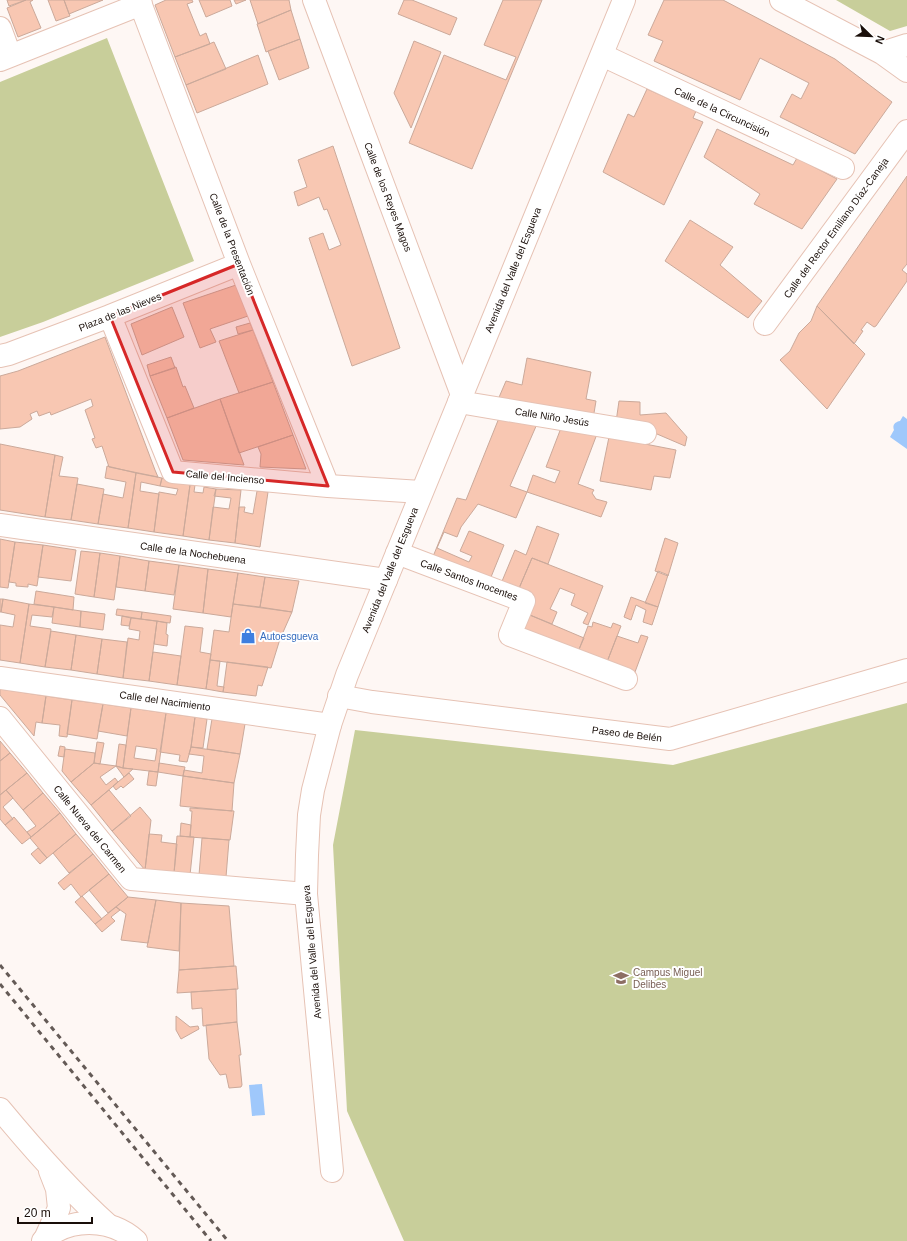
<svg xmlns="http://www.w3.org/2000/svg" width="907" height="1241" font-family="Helvetica,sans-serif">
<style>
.green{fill:#c8ce9a}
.water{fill:#9fc8fb}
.building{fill:#f8c7b2;stroke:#cba99a;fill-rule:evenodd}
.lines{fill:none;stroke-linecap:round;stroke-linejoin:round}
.minor-casing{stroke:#e6c2b4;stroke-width:24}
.tertiary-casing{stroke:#e6c2b4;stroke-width:24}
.primary-casing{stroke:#e6c2b4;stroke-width:24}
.minor{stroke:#fff;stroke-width:22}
.tertiary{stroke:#fff;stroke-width:22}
.primary{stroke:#fff;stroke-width:22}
.rail{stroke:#645a56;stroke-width:3;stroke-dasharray:5 5;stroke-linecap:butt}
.marked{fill:#d62828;fill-opacity:0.2;stroke:#d62828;stroke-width:3;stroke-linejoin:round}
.labels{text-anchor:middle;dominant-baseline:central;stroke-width:4;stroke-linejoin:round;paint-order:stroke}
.street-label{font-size:10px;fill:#190e09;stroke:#fff}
.shop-label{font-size:10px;fill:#366cbe;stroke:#fff;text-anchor:start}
.education-label{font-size:10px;fill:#785e54;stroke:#fff;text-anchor:start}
</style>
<rect width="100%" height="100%" fill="#fef7f4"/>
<!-- green -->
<path class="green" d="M 836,0 L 907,0 L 907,26 L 890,31 Z
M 107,38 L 194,261 L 43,322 L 0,337 L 0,82 Z
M 907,703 L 907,1241 L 404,1241 L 347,1111 L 333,845 L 355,730 L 673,765 Z"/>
<!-- water -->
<path class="water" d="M 903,416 L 907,419 L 907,449 L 890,437 L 894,430 C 892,425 895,422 900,421 Z
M 262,1084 L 265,1115 L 252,1116 L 249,1085 Z"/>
<!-- building -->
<path class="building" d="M 7,0 L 26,0 L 9,6 Z
M 26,0 L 33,0 L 30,2 L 41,28 L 18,37 L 7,8 Z
M 48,0 L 64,0 L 70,16 L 56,21 Z
M 64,0 L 103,0 L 69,14 Z
M 166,0 L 192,0 L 193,2 L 187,4 L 200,36 L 206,33 L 210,44 L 175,57 L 155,5 Z
M 199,0 L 230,0 L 232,6 L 206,17 Z
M 234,0 L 246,0 L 236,4 Z
M 250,0 L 289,0 L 291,10 L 258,24 Z
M 404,0 L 412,0 L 457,18 L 450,35 L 398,14 Z
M 503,0 L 542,0 L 472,169 L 409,143 L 444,55 L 506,80 L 516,57 L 484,45 Z
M 664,0 L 723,0 L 835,59 L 892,102 L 855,154 L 780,117 L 792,94 L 801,99 L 809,83 L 760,58 L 740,100 L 654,61 L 663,41 L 648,35 Z
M 291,10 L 300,39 L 266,52 L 257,24 Z
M 300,39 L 309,68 L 279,80 L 268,51 Z
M 414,41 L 441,52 L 411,128 L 394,93 Z
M 214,42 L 226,69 L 186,85 L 175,57 Z
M 258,55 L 268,84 L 197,113 L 186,85 Z
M 647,89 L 696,111 L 693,118 L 703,122 L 664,205 L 603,172 L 628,114 L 634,117 Z
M 717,129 L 793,165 L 797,158 L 837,179 L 802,229 L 754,204 L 760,194 L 704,157 Z
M 333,146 L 400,348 L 352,366 L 309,238 L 323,233 L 329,250 L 341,245 L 327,209 L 324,210 L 319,197 L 298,206 L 294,192 L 307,187 L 298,160 Z
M 907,176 L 907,264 L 902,270 L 907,274 L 907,281 L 876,326 L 874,327 L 867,322 L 861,330 L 863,331 L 854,344 L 817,306 Z
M 690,220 L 733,247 L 720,265 L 762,301 L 748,318 L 665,261 Z
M 236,285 L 248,316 L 210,329 L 216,342 L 200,348 L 183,303 Z
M 817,306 L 865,354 L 827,409 L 780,360 L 790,351 L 799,333 L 811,321 Z
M 172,307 L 184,337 L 142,355 L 131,324 Z
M 250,323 L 253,330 L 238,334 L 236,327 Z
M 253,330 L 273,382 L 239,393 L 219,341 Z
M 105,337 L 155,470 L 158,477 L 109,467 L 102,446 L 96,448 L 92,439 L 95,438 L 85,410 L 93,406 L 91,399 L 51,415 L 50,412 L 39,416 L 37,411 L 30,414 L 32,419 L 20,427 L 0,429 L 0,376 L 18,371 Z
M 171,357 L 175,368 L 150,376 L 147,365 Z
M 527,358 L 591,372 L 586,399 L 596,401 L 593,419 L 497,402 L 506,381 L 522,385 Z
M 176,367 L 183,387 L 185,386 L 194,408 L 167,418 L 150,376 Z
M 273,382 L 293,435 L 239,453 L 220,399 Z
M 220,399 L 244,465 L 183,460 L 167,418 Z
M 619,401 L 640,402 L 640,415 L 666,413 L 687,437 L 685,446 L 657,434 L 639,423 L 616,422 Z
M 499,418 L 537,424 L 510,486 L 527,492 L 533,475 L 555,483 L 560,471 L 546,467 L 561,428 L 597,434 L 578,484 L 594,490 L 592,493 L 596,499 L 607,502 L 601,517 L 527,492 L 516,518 L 478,504 L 461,527 L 457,537 L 444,532 L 437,548 L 469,562 L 472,556 L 460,551 L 469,531 L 504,545 L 489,582 L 500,586 L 515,550 L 526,555 L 537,526 L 559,534 L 548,564 L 532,558 L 517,593 L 432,559 L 457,498 L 466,500 Z
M 293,435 L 306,469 L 260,467 L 261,454 L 258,447 Z
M 609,437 L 676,450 L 670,478 L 654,476 L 651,490 L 600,481 Z
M 0,444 L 55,455 L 45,517 L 0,510 Z
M 55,455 L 63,457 L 59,476 L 78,478 L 71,520 L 45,517 Z
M 107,466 L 136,473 L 128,528 L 98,524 L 103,494 L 123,498 L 126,482 L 105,478 Z
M 136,473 L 162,478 L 160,486 L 141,482 L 140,491 L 159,494 L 154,532 L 128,528 Z
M 162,478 L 190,485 L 183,536 L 154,532 L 159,492 L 176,495 L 178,489 L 160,486 Z
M 77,484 L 104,489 L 98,524 L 71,520 Z
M 190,485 L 195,485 L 194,492 L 203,493 L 204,487 L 216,489 L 209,540 L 183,536 Z
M 216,489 L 241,490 L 235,543 L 209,540 L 213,507 L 229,509 L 231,498 L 214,496 Z
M 257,491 L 268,492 L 260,547 L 235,543 L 239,507 L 245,507 L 244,512 L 253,514 Z
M 665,538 L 678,543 L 668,576 L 655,571 Z
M 0,539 L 15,542 L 8,588 L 0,587 Z
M 15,542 L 43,545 L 37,586 L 28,584 L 28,587 L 16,586 L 16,583 L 9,582 Z
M 43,545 L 76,550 L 71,581 L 38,577 Z
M 81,551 L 100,553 L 94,597 L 75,594 Z
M 100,553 L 120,556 L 114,600 L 94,597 Z
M 120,556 L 149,561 L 145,591 L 116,587 Z
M 532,558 L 603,586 L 588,625 L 583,623 L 588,613 L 571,605 L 575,594 L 560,588 L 550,609 L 557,612 L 552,624 L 525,613 L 517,593 Z
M 149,561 L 179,565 L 174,595 L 145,591 Z
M 179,565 L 208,569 L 203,613 L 173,609 Z
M 208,569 L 238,573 L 231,617 L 203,613 Z
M 658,571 L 668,575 L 658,607 L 645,603 Z
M 238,573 L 265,577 L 260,607 L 233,604 Z
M 265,577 L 299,581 L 292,612 L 260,607 Z
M 36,591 L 74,597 L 73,610 L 34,604 Z
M 631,597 L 658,607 L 652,625 L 643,622 L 646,610 L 636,605 L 631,620 L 624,617 Z
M 0,599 L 3,599 L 1,612 L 0,612 Z
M 3,599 L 29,604 L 20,663 L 0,660 L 0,625 L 13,627 L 15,615 L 1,612 Z
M 29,604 L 54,607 L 52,617 L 32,615 L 30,626 L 51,629 L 45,667 L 20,663 Z
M 233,604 L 292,612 L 280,639 L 271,668 L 210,660 L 214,630 L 229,632 Z
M 54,607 L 81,611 L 80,627 L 52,623 Z
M 117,609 L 142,612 L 141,619 L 116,615 Z
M 81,611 L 105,614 L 103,630 L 80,627 Z
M 142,612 L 171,616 L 170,623 L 141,619 Z
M 525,613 L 584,638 L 577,654 L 518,630 Z
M 122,616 L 131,618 L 129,626 L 121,625 Z
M 131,618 L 157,621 L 149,681 L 123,678 L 128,638 L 139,640 L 140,631 L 129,629 Z
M 157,621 L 167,623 L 166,634 L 168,635 L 167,646 L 154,644 Z
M 593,622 L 611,628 L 613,623 L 621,626 L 607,662 L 578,652 L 588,626 L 592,627 Z
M 185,626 L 203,628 L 200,652 L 211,654 L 206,689 L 177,685 Z
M 51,631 L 76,635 L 71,670 L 45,667 Z
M 76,635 L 102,639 L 97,674 L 71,670 Z
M 641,635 L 648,637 L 635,672 L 607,662 L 617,636 L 638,643 Z
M 102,639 L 127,642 L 123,678 L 97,674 Z
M 153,652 L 181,656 L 177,685 L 149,681 Z
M 210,660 L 220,661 L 217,686 L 224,687 L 223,692 L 206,689 Z
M 227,662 L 268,667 L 262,686 L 258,685 L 256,696 L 223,692 Z
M 0,689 L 46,696 L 42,723 L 36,722 L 34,736 L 0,695 Z
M 46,696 L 72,700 L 67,737 L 59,736 L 60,725 L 42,723 Z
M 72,700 L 103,704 L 97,739 L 67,734 Z
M 103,704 L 131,708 L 127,736 L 98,731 Z
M 131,708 L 166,713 L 158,772 L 123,768 ZM 136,746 L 157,749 L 155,761 L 134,758 Z
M 166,713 L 195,717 L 191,747 L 187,762 L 179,761 L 180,755 L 160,752 Z
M 195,717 L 207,719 L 203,748 L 191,747 Z
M 212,719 L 245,724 L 240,754 L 207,749 Z
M 0,741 L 10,753 L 0,761 Z
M 97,742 L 104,743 L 100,764 L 94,763 Z
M 119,744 L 126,745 L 123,768 L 116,766 Z
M 60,746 L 65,747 L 64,757 L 58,756 Z
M 191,747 L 240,754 L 234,783 L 183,776 L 184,770 L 202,773 L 204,756 L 189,754 Z
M 65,749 L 95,753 L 94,763 L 71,782 L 62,771 Z
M 10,753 L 27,773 L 0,795 L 0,761 Z
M 94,763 L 116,766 L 100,777 L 106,785 L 115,778 L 118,782 L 91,805 L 71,782 Z
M 159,763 L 185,767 L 183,776 L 158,772 Z
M 116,766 L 123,768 L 133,769 L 124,777 Z
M 149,771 L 158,772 L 156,786 L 147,785 Z
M 27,773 L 43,793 L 23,810 L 6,790 Z
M 129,773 L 134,779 L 123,788 L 121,786 L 116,790 L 113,786 Z
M 183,776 L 234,783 L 232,811 L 180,806 Z
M 6,790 L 13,798 L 3,807 L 13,819 L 5,825 L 0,819 L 0,795 Z
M 109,790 L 131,816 L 112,831 L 91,805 Z
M 43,793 L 60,813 L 31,837 L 27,832 L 36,826 L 23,810 Z
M 140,807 L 151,820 L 145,870 L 112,831 Z
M 190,808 L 234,811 L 230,840 L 190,837 L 192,811 L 190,811 Z
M 60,813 L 76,834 L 47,858 L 30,838 Z
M 14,817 L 31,837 L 22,844 L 5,825 Z
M 181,823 L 191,825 L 190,837 L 180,836 Z
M 76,834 L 93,854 L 69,873 L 53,853 Z
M 149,834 L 162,835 L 161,842 L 177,844 L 174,873 L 145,870 Z
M 177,836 L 194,837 L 190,875 L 174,873 Z
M 202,838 L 229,840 L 226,877 L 199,875 Z
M 38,848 L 47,858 L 40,864 L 31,854 Z
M 93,854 L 109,874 L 81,897 L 71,884 L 64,890 L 58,883 Z
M 109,874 L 128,897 L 108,913 L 89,890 Z
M 82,896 L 102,919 L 95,924 L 75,902 Z
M 128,897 L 156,900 L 148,943 L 121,940 L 126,914 L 116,907 Z
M 156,900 L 181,903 L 179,951 L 147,947 Z
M 181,903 L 229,906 L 234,966 L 179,970 Z
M 116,907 L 120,910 L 111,917 L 115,921 L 102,932 L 95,924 Z
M 236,966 L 238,989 L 177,993 L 179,970 Z
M 236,989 L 237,1022 L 203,1026 L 202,1008 L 192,1009 L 191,992 Z
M 176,1016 L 190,1027 L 198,1026 L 199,1029 L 181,1039 L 176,1030 Z
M 237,1022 L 241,1055 L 239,1055 L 242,1085 L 241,1087 L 229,1088 L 226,1074 L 220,1075 L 209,1059 L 206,1025 Z"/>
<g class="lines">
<!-- minor casing -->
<g class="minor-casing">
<path id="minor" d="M 139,0 L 239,264 L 328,486
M 314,0 L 462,395
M 781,0 L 882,53 L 907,71
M 0,28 L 10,55
M 882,53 L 907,45
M 602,55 L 843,168
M 0,60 L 141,4
M 110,316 L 173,472 L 328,486 L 421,492
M 765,324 L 907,131
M 0,356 L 9,354 L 110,316 L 239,264
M 459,402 L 645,433
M 0,525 L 386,580
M 397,553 L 524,601 L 510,635 L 626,679
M 0,678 L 330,725
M 339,696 L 372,702 L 670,739 L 907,670
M 0,718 L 131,879 L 306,894
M 0,1109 C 34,1150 68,1189 108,1225
M 45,1239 L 59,1208 L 57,1189 L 50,1171"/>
</g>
<!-- tertiary casing -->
<g class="tertiary-casing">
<path id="tertiary" d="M 332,1171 L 306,894 L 307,855 L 309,815 L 313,790 L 330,725 L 347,675 L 624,0"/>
</g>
<!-- primary casing -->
<g class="primary-casing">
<path id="primary" d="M 43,1241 C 67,1217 111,1217 136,1241"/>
</g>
<!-- minor -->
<use href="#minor" class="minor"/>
<!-- tertiary -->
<use href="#tertiary" class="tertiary"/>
<!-- primary -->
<use href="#primary" class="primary"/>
<!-- rail -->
<path class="rail" d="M 0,965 L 228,1241
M 0,984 L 211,1241"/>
</g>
<!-- marked area -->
<path class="marked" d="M 239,264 L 328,486 L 173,472 L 110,316 Z"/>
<!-- icons -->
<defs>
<g id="shop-bare" transform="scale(1.2)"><path d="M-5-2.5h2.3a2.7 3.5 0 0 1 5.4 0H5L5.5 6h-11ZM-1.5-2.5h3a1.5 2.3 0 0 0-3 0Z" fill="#3f7fe0" stroke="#fff" stroke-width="2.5" paint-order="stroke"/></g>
<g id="university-bare" transform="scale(1.2)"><path d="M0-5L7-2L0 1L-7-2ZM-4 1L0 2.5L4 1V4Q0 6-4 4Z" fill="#8d6e63" stroke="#fff" stroke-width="2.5" paint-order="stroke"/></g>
</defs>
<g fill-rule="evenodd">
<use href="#shop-bare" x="248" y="636"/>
<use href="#university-bare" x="621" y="978"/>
</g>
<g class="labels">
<!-- street labels -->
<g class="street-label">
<text transform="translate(722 112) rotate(25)">Calle de la Circuncisión</text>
<text transform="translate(388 197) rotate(69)">Calle de los Reyes Magos</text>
<text transform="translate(836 228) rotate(-54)">Calle del Rector Emiliano Díaz-Caneja</text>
<text transform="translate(232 244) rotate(69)">Calle de la Presentación</text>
<text transform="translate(513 270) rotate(-68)">Avenida del Valle del Esgueva</text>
<text transform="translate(120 312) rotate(-22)">Plaza de las Nieves</text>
<text transform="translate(552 417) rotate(9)">Calle Niño Jesús</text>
<text transform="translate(225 477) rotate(5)">Calle del Incienso</text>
<text transform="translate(193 553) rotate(8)">Calle de la Nochebuena</text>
<text transform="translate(390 570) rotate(-68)">Avenida del Valle del Esgueva</text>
<text transform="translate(469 580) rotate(20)">Calle Santos Inocentes</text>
<text transform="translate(165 701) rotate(8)">Calle del Nacimiento</text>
<text transform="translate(627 734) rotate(7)">Paseo de Belén</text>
<text transform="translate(90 829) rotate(51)">Calle Nueva del Carmen</text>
<text transform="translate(312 952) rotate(-95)">Avenida del Valle del Esgueva</text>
</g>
<!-- shop labels -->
<g class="shop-label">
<text x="260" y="636">Autoesgueva</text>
</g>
<!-- education labels -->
<g class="education-label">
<text x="633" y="972">Campus Miguel<tspan x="633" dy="12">Delibes</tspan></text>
</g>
</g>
<!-- north arrow -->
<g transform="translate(871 36) rotate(113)" stroke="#ffffff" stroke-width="3" paint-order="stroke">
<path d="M0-3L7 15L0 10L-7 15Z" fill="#190e09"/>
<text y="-6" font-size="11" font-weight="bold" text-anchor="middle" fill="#190e09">N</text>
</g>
<!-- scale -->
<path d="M18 1217v6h74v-6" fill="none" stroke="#190e09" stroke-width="2"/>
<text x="24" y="1217" font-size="12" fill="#190e09" stroke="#ffffff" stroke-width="3" paint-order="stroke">20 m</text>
</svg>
